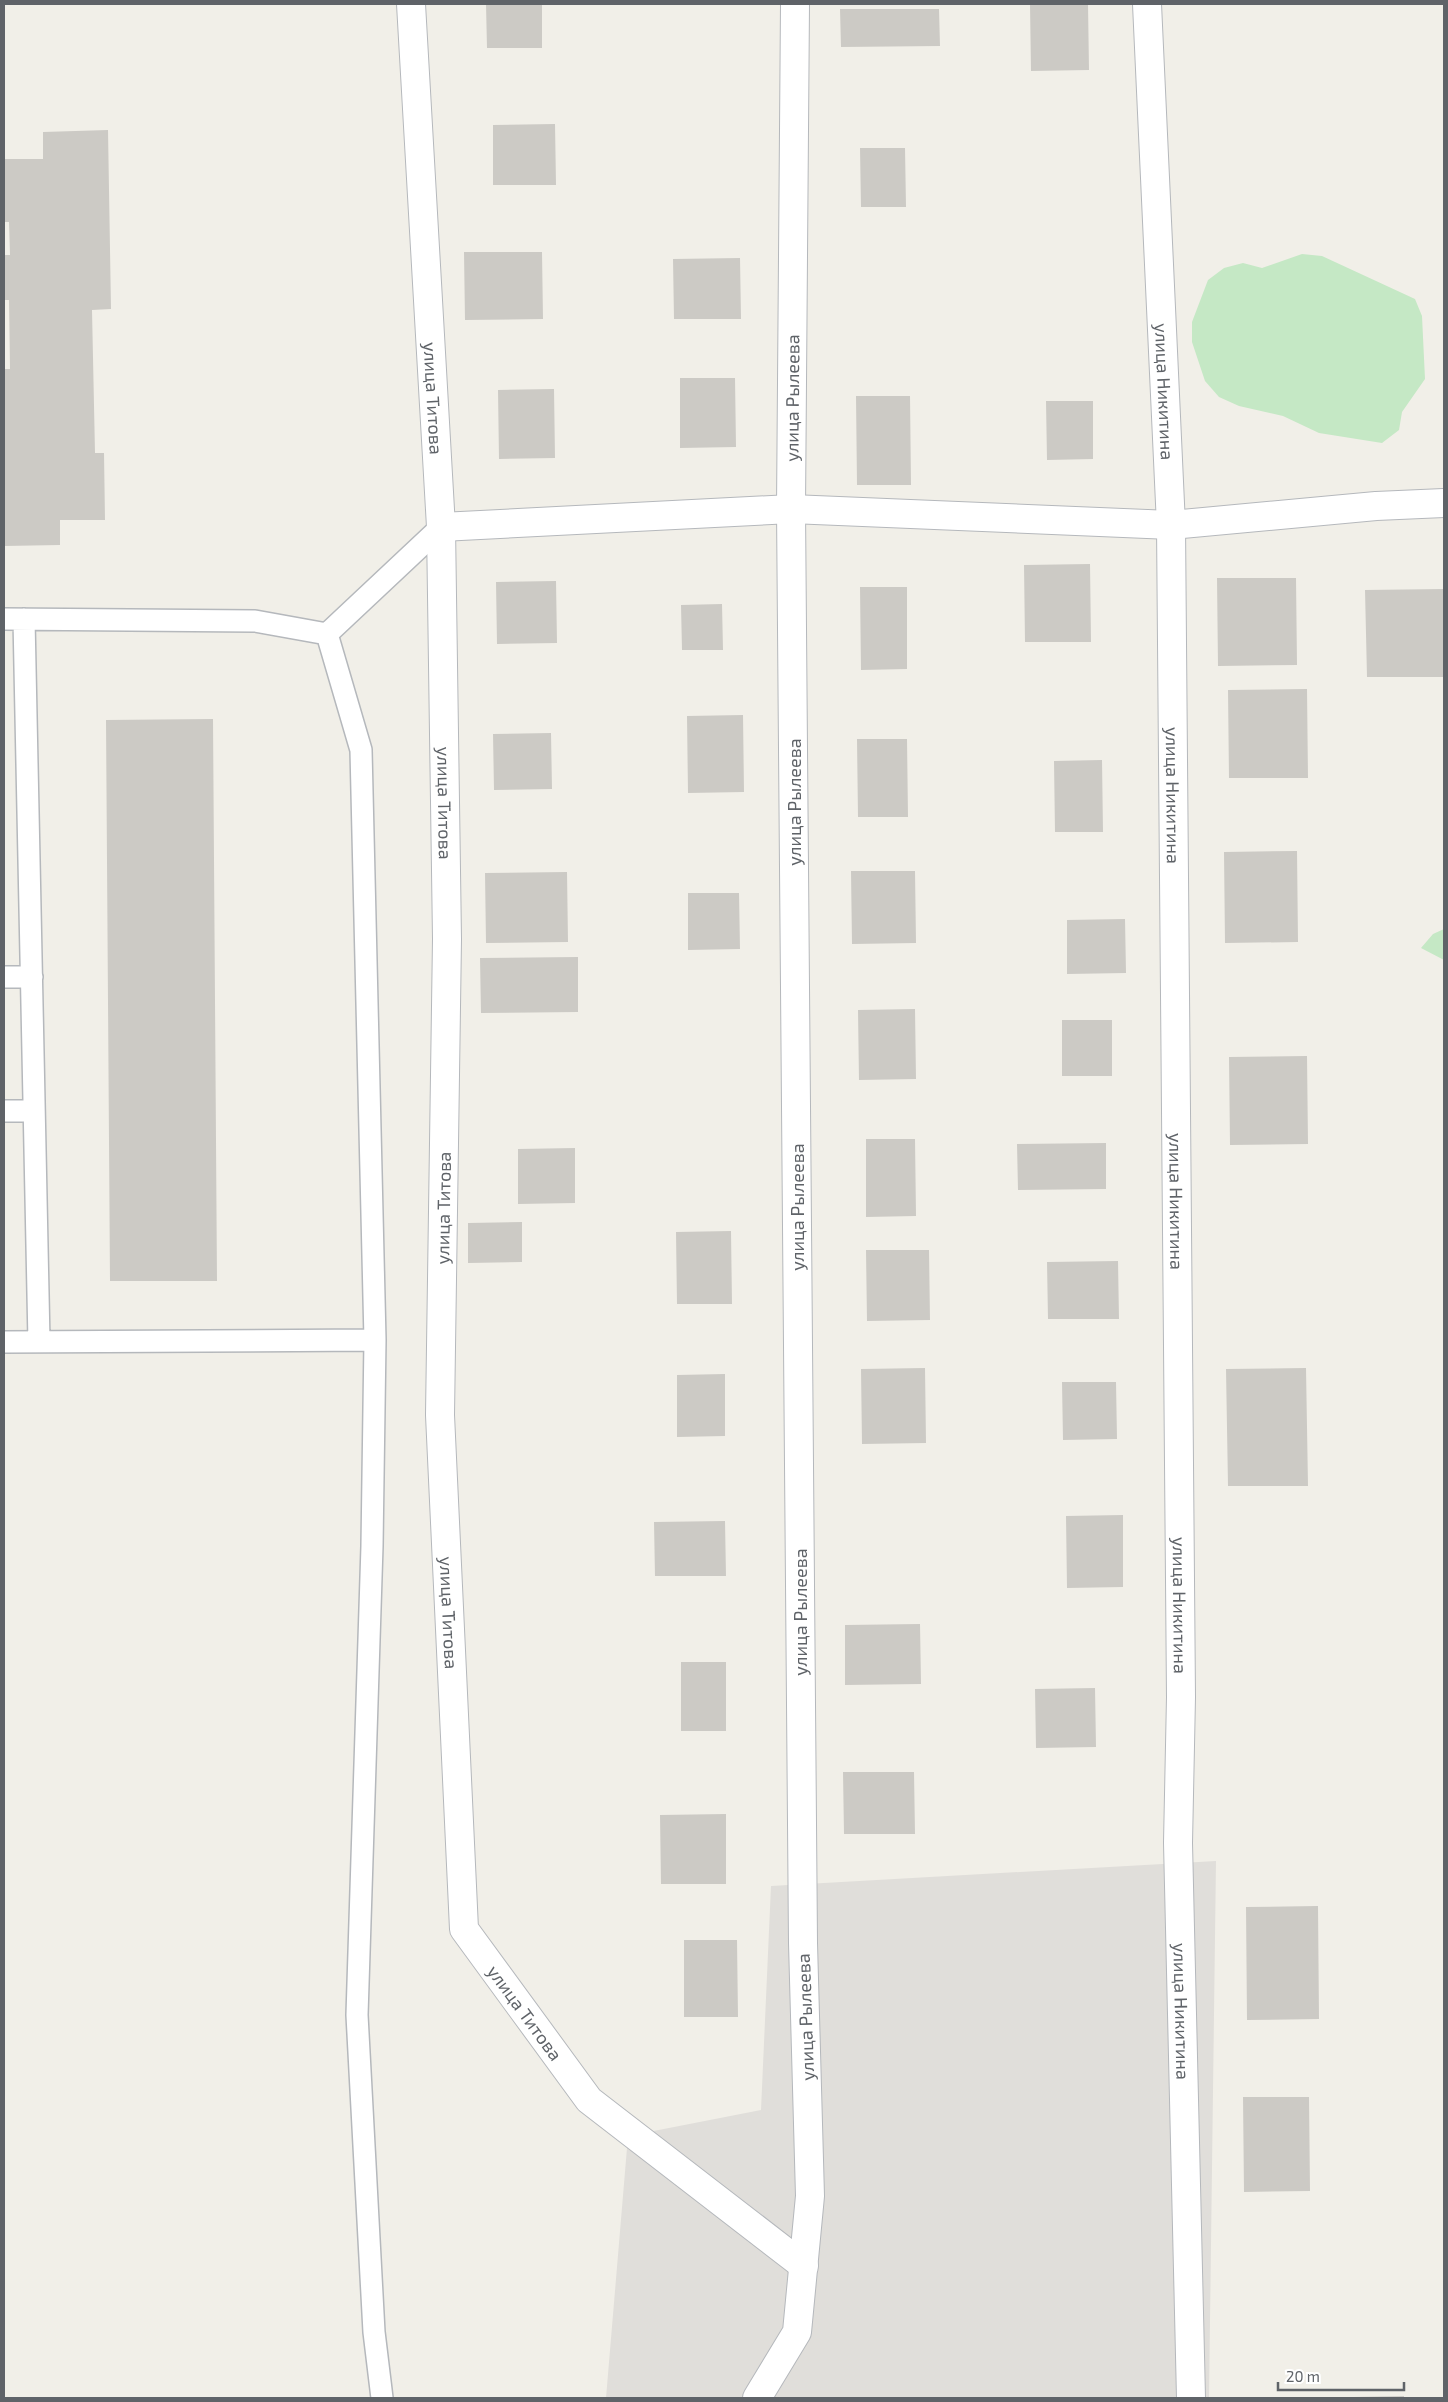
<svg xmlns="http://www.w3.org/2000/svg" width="1448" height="2402" font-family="'Exo 2',sans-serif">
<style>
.industrial{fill:#e0deda}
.green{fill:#c5e8c5}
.building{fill:#cccac5}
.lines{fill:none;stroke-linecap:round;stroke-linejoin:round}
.service-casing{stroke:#b5b8bc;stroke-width:24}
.minor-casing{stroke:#b5b8bc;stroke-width:30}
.service{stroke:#fff;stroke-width:21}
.minor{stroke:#fff;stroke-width:28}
.labels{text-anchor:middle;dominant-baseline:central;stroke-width:4;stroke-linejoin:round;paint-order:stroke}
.street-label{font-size:18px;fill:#5f6368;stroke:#fff}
</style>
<rect width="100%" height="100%" fill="#f1efe8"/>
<!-- industrial -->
<path class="industrial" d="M 1216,1861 L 1209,2398 L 606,2398 L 628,2136 L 761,2110 L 771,1886 Z"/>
<!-- green -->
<path class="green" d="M 1302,254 L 1322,256 L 1415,299 L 1422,316 L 1425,379 L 1402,412 L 1399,430 L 1382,443 L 1319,433 L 1283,416 L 1239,406 L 1219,397 L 1205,381 L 1192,342 L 1192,322 L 1208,280 L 1224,268 L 1243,263 L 1262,268 Z
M 1444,929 L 1444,960 L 1421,948 L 1433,934 Z"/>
<!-- building -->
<path class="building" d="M 486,4 L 542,4 L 542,48 L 487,48 Z
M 1030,4 L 1088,4 L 1089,70 L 1031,71 Z
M 840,9 L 939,9 L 940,46 L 841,47 Z
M 555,124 L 556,185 L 493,185 L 493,125 Z
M 108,130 L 111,309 L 92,310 L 95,453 L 104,453 L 105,520 L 60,520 L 60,545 L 4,546 L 4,369 L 10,369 L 9,300 L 4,300 L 4,255 L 10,255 L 9,222 L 4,222 L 4,159 L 43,159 L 43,132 Z
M 860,148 L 905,148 L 906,207 L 861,207 Z
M 464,252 L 542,252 L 543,319 L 465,320 Z
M 740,258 L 741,319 L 674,319 L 673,259 Z
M 680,378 L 735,378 L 736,447 L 680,448 Z
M 554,389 L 555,458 L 499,459 L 498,390 Z
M 856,396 L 910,396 L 911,485 L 857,485 Z
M 1046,401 L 1093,401 L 1093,459 L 1047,460 Z
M 1090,564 L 1091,642 L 1025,642 L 1024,565 Z
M 1217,578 L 1296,578 L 1297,665 L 1218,666 Z
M 556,581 L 557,643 L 497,644 L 496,582 Z
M 860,587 L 907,587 L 907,669 L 861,670 Z
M 1444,589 L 1444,677 L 1367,677 L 1365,590 Z
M 722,604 L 723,650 L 682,650 L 681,605 Z
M 1307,689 L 1308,778 L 1229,778 L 1228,690 Z
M 743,715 L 744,792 L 688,793 L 687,716 Z
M 213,719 L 217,1281 L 110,1281 L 106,720 Z
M 551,733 L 552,789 L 494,790 L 493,734 Z
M 857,739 L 907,739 L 908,817 L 858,817 Z
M 1102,760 L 1103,832 L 1055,832 L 1054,761 Z
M 1297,851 L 1298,942 L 1225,943 L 1224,852 Z
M 851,871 L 915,871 L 916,943 L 852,944 Z
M 567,872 L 568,942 L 486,943 L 485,873 Z
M 688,893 L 739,893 L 740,949 L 688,950 Z
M 1125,919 L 1126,973 L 1067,974 L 1067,920 Z
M 578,957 L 578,1012 L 481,1013 L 480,958 Z
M 915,1009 L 916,1079 L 859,1080 L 858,1010 Z
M 1062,1020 L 1112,1020 L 1112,1076 L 1062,1076 Z
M 1307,1056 L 1308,1144 L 1230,1145 L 1229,1057 Z
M 866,1139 L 915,1139 L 916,1216 L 866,1217 Z
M 1106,1143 L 1106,1189 L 1018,1190 L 1017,1144 Z
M 575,1148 L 575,1203 L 518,1204 L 518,1149 Z
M 522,1222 L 522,1262 L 468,1263 L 468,1223 Z
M 731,1231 L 732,1304 L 677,1304 L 676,1232 Z
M 866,1250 L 929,1250 L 930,1320 L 867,1321 Z
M 1118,1261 L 1119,1319 L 1048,1319 L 1047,1262 Z
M 925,1368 L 926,1443 L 862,1444 L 861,1369 Z
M 1306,1368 L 1308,1486 L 1228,1486 L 1226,1369 Z
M 725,1374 L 725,1436 L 677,1437 L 677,1375 Z
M 1062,1382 L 1116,1382 L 1117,1439 L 1063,1440 Z
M 1123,1515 L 1123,1587 L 1067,1588 L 1066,1516 Z
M 725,1521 L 726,1576 L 655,1576 L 654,1522 Z
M 920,1624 L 921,1684 L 845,1685 L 845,1625 Z
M 681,1662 L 726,1662 L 726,1731 L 681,1731 Z
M 1095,1688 L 1096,1747 L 1036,1748 L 1035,1689 Z
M 843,1772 L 914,1772 L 915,1834 L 844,1834 Z
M 726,1814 L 726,1884 L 661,1884 L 660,1815 Z
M 1318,1906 L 1319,2019 L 1247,2020 L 1246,1907 Z
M 684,1940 L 737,1940 L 738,2017 L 684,2017 Z
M 1243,2097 L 1309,2097 L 1310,2191 L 1244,2192 Z
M 1404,2396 L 1404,2398 L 1353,2398 L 1353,2397 Z"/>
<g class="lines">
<!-- service casing -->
<g class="service-casing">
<path id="service" d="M 4,619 L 255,621 L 327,634
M 24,619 L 39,1342
M 327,634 L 361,750 L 375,1340 L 372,1546 L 357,2015 L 374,2332 L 382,2398
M 327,634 L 441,527
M 4,977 L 32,977
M 4,1111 L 34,1111
M 4,1342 L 375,1340"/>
</g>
<!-- minor casing -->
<g class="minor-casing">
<g id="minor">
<path id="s1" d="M 411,4 L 441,527 L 447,939 L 440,1415 L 464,1929 L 589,2100 L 804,2266"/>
<path id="s2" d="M 1147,4 L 1171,525 L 1181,1697 L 1178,1843 L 1191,2398"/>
<path d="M 441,527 L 791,509 L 1171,525 L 1376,506 L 1444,503"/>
<path id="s3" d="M 757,2398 L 797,2332 L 810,2196 L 803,1943 L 791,509 L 795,4"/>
</g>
</g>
<!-- service -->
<use href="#service" class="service"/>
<!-- minor -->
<use href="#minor" class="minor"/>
</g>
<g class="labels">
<!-- street labels -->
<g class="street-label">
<text stroke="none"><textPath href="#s2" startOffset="388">улица Никитина</textPath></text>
<text stroke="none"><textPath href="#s3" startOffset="2012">улица Рылеева</textPath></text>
<text stroke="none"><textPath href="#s1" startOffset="395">улица Титова</textPath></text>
<text stroke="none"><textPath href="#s2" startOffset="792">улица Никитина</textPath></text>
<text transform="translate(794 802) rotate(-90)">улица Рылеева</text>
<text stroke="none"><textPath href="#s1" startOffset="800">улица Титова</textPath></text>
<text stroke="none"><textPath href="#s2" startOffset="1198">улица Никитина</textPath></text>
<text transform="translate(797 1207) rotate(-90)">улица Рылеева</text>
<text transform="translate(443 1208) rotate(-89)">улица Титова</text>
<text stroke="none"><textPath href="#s2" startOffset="1602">улица Никитина</textPath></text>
<text transform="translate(800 1612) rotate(-90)">улица Рылеева</text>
<text stroke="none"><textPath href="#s1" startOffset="1610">улица Титова</textPath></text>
<text stroke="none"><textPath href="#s2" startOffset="2008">улица Никитина</textPath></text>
<text stroke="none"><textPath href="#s1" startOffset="2030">улица Титова</textPath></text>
<text transform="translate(805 2017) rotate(-92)">улица Рылеева</text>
</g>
</g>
<!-- border -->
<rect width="1448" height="2402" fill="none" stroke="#5f6368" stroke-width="10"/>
<!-- scale -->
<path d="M1278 2382v8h126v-8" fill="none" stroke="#5f6368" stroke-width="2.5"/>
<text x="1286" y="2382" font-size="15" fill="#5f6368" stroke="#ffffff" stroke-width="4" paint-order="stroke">20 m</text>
</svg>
